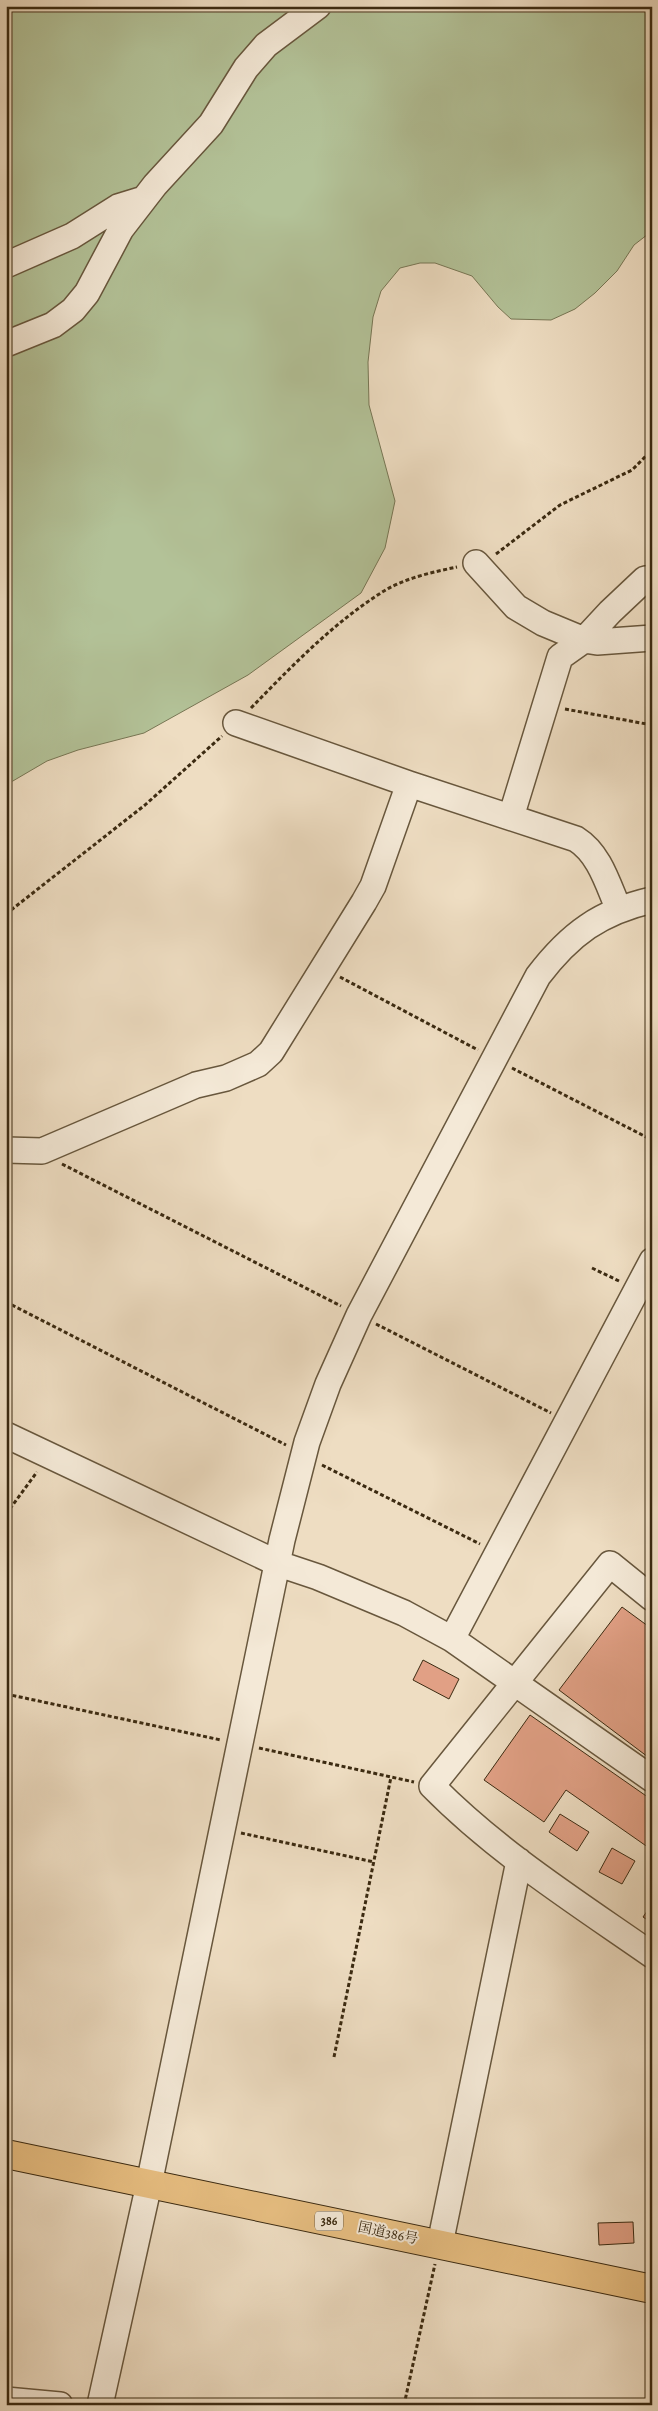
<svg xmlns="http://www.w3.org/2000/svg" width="658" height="2411" font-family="Alegreya,'Noto Serif JP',serif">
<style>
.green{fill:#b3c298;stroke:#777654}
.building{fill:#e1a085;stroke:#3b2a11}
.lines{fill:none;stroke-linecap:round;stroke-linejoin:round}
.minor-casing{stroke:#68573d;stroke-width:28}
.highway-casing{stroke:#3b2a11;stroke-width:30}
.path{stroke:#3b2a11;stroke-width:3;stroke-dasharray:4 2.5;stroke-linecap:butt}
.minor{stroke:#f4e9d7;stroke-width:25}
.highway{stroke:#e7be81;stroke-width:28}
.labels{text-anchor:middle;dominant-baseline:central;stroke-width:4;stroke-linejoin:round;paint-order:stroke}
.shield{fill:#f4e9d7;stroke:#72634c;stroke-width:1}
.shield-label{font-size:12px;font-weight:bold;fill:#3b2a11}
.street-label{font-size:14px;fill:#3b2a11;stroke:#f4e9d7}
</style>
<rect width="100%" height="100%" fill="#eeddc2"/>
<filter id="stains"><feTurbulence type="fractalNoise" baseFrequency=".004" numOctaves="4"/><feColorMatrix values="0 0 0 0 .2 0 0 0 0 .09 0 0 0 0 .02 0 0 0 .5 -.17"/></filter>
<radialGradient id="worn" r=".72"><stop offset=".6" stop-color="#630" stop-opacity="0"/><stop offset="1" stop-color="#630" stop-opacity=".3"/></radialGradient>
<!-- green -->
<path class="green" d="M 6,6 L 652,6 L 652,231 L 634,245 L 617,271 L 595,293 L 575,309 L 551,320 L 511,319 L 498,307 L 472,276 L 435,263 L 420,263 L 400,268 L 381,291 L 373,317 L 368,362 L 369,405 L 395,501 L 385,548 L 361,593 L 248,675 L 144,733 L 78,750 L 47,761 L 6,785 Z"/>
<!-- building -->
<path class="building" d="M 622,1607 L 652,1629 L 652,1760 L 559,1690 Z
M 423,1660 L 459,1679 L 449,1699 L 413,1680 Z
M 530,1715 L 652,1800 L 652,1850 L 566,1790 L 544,1822 L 484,1780 Z
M 560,1814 L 589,1832 L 577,1851 L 549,1832 Z
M 612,1848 L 635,1861 L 622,1884 L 599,1872 Z
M 652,1904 L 652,1923 L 643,1917 Z
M 633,2222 L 634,2243 L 599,2245 L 598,2223 Z"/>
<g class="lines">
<!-- minor casing -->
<g class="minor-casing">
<path id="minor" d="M 6,265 L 72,236 L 118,207 L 144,199
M 6,344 L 53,325 L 73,310 L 87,293 L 121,229 L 155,185 L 211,124 L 246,68 L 266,45 L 318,6
M 476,563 L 516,607 L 543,623 L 584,640 L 597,642 L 652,638
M 236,723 L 409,784 L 576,839 C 600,854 608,885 619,910
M 511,817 L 560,657 L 584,640 L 610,612 L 645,579 L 652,578
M 6,1150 L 42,1151 L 196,1085 L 226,1078 L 258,1064 L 271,1052 L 364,902 L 373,886 L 409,784
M 6,1435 L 279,1564 L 318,1577 L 404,1613 L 452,1639 L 652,1779
M 652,1598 L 610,1564 L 432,1786 C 497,1852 576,1902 652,1955
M 452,1639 L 652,1261
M 440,2244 L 519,1861
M 6,2400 L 60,2405
M 100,2405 L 149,2184 L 282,1540 L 307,1442 L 328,1384 L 359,1315 L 538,976 C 570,934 600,912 652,900"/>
</g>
<!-- highway casing -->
<g class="highway-casing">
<path id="highway" d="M 6,2154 L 652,2289"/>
</g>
<!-- path -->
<path class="path" d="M 496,554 L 560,505 L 632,470 L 652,450
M 251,708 C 292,666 334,622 384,591 C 405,578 433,572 457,567
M 565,709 L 652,725
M 6,914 L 145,805 L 222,736
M 340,977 L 478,1050
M 512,1068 L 652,1140
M 62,1164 L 341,1306
M 592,1268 L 619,1281
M 6,1302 L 286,1445
M 376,1324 L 551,1413
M 322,1465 L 480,1544
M 6,1514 L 37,1472
M 6,1694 L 221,1740
M 259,1748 L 414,1782
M 241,1833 L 374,1862
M 334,2057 L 391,1777
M 404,2405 L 435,2264"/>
<!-- minor -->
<use href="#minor" class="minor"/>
<!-- highway -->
<use href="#highway" class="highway"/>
</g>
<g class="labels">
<!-- shield labels -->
<rect class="shield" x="315" y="2211.5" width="28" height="19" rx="4"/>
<g class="shield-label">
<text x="329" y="2221">386</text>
</g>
<!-- street labels -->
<g class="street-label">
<text transform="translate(388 2233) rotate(12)">国道386号</text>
</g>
</g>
<!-- margin -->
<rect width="658" height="2411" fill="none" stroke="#eeddc2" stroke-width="25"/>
<rect x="8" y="8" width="643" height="2396" fill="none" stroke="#3b2a11" stroke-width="2.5"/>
<rect x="12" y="12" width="633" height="2386" fill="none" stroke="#3b2a11"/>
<rect width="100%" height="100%" filter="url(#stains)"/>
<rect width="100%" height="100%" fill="url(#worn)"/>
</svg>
